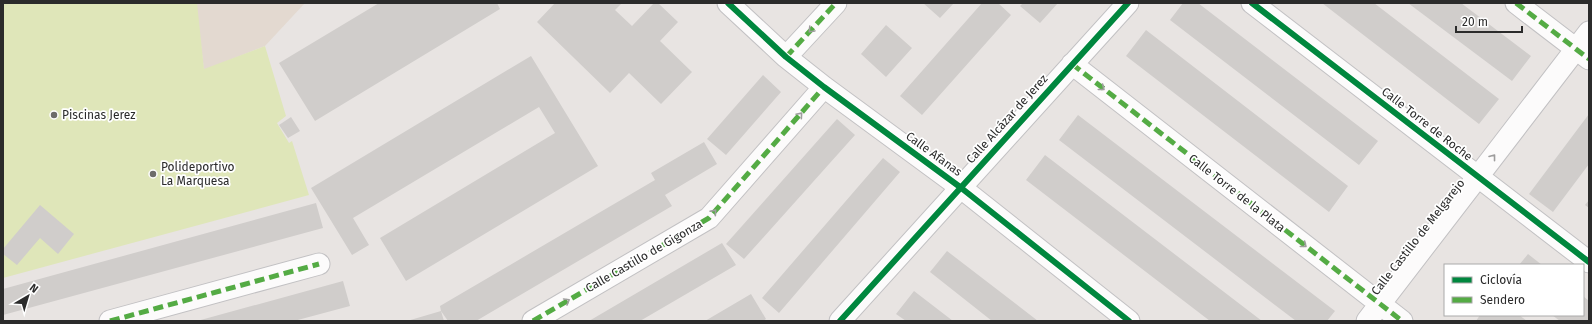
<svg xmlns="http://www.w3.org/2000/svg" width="1592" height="324" font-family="'Fira Sans',sans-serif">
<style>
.education{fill:#e3d9d0}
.pitch{fill:#dfe6b9}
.building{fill:#d0cdcb}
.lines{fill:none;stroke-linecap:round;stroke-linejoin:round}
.street-casing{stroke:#c2c1c3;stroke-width:23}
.street{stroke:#fcfbfb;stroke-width:21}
.quiet{stroke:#54ab44;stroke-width:5;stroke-dasharray:10 5;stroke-linecap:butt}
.cycleway-casing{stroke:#fff;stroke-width:8}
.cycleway{stroke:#00873e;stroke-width:6}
.oneway{stroke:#9e9d9d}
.poi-dot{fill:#6d6c6b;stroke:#fff;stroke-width:1.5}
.labels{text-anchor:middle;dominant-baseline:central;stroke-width:3.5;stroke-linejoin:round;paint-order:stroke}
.poi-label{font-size:12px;fill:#2b2b2b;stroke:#fff;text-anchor:start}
.street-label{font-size:12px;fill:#2b2b2b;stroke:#fff}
</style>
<rect width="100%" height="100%" fill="#e8e4e2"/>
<!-- education -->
<path class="education" d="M 196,3 L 305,3 L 265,46 L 204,70 Z"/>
<!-- pitch -->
<path class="pitch" d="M 3,3 L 197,3 L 204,69 L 265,46 L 286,116 L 277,123 L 289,143 L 292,141 L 309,195 L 3,278 Z"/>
<!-- building -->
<path class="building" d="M 379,3 L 497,3 L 500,9 L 315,121 L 279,63 Z
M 555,3 L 622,3 L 615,10 L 632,26 L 654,3 L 658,3 L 678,22 L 660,41 L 692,72 L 661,104 L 629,73 L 610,93 L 537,22 Z
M 923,3 L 954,3 L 940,18 Z
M 982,3 L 998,3 L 1011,15 L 922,115 L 900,96 Z
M 1023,3 L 1058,3 L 1040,23 L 1020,6 Z
M 1183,3 L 1198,3 L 1378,141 L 1359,165 L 1170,20 Z
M 1322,3 L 1374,3 L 1499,99 L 1479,124 Z
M 1408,3 L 1461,3 L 1531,56 L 1512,81 Z
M 886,25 L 912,48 L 886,77 L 861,54 Z
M 1146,30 L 1348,186 L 1329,212 L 1126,56 Z
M 531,56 L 598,166 L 406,281 L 380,238 L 555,133 L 539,107 L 353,218 L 369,245 L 352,255 L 311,188 Z
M 763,75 L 781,92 L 726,155 L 707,139 Z
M 1589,114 L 1589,164 L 1553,212 L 1529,194 Z
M 1078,115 L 1335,311 L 1327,321 L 1296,321 L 1059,140 Z
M 291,117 L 300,131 L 288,138 L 279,125 Z
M 837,119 L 855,135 L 744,259 L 726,244 Z
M 704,142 L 717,164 L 665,195 L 672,206 L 476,321 L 448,321 L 441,311 L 440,306 L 655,180 L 651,173 Z
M 1045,155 L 1262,321 L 1210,321 L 1026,180 Z
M 883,158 L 900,172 L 779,313 L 762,298 Z
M 1589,200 L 1589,208 L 1585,205 Z
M 316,203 L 323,228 L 3,315 L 3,289 Z
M 40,205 L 74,234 L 58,254 L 40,238 L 17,265 L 3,254 L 3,249 Z
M 722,243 L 736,265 L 640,321 L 589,321 Z
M 947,251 L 1038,321 L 992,321 L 930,272 Z
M 1528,254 L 1542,265 L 1519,265 Z
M 343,281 L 350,306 L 294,321 L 197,321 Z
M 914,291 L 953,321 L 906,321 L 896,314 Z
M 751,294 L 766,319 L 763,321 L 705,321 Z
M 1583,296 L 1589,301 L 1589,321 L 1560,321 L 1552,315 L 1583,315 Z
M 441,311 L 444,321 L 407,321 Z
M 1480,315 L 1519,315 L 1527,321 L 1476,321 Z"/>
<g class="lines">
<!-- street casing -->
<g class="street-casing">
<path id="street" d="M 728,3 L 786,57 L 824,87 L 960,187 L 1129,321
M 1252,3 L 1589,262
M 1516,3 L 1589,59
M 786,57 L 836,3
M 1072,64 L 1402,321
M 110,321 L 319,264
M 533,321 L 709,218 L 824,87
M 840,321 L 1128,3
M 1367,321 L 1589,32"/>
</g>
<!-- street -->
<use href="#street" class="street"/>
<!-- quiet -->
<path class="quiet" d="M 1516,3 L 1589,59
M 786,57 L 836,3
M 1072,64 L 1402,321
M 110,321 L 319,264
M 533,321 L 709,218 L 824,87"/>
<!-- cycleway casing -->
<g class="cycleway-casing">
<path id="cycleway" d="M 728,3 L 786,57 L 824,87 L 960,187 L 1129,321
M 1252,3 L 1589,262
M 840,321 L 1128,3"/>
</g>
<!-- cycleway -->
<use href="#cycleway" class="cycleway"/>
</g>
<!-- one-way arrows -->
<defs><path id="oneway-chevron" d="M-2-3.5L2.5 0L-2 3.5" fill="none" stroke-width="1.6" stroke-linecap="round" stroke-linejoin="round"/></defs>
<g class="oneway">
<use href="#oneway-chevron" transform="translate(811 30) rotate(133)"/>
<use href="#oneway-chevron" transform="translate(1102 88) rotate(38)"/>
<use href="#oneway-chevron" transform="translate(800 115) rotate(-49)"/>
<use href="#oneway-chevron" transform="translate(1493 157) rotate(-52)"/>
<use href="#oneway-chevron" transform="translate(714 212) rotate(-49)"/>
<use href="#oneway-chevron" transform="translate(1304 245) rotate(38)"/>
<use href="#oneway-chevron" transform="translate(567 301) rotate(-30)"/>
</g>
<!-- markers -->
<g class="poi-dot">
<circle cx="54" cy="115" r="4"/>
<circle cx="153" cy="174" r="4"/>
</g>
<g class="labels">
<!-- poi labels -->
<g class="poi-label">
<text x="62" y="115">Piscinas Jerez</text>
<text x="161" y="167">Polideportivo<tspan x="161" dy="14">La Marquesa</tspan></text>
</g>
<!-- street labels -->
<g class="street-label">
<text transform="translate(1007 119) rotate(-48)">Calle Alcázar de Jerez</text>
<text transform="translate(1427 124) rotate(38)">Calle Torre de Roche</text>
<text transform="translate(934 154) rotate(36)">Calle Afanas</text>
<text transform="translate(1237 193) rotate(38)">Calle Torre de la Plata</text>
<text transform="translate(1418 237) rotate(-52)">Calle Castillo de Melgarejo</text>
<text transform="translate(644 256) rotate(-30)">Calle Castillo de Gigonza</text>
</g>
</g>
<!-- border -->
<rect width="1592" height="324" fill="none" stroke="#2b2b2b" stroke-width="8"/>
<!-- legend -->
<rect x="1444" y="264" width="140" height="52" fill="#ffffff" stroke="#aaaaaa"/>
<rect x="1452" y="277" width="20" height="6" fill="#00873e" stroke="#aaaaaa"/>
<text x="1480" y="284" font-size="12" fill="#2b2b2b">Ciclovía</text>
<rect x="1452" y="297" width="20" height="6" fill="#54ab44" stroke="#aaaaaa"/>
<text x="1480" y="304" font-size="12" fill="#2b2b2b">Sendero</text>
<!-- north arrow -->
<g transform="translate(28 296) rotate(38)" stroke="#ffffff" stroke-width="3" paint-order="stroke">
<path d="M0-3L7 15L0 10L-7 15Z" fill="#2b2b2b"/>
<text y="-6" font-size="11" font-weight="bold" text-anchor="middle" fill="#2b2b2b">N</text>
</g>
<!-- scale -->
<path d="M1456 26v6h66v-6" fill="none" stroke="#2b2b2b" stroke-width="2"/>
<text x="1462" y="26" font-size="12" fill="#2b2b2b" stroke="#ffffff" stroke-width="3" paint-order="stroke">20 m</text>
</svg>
